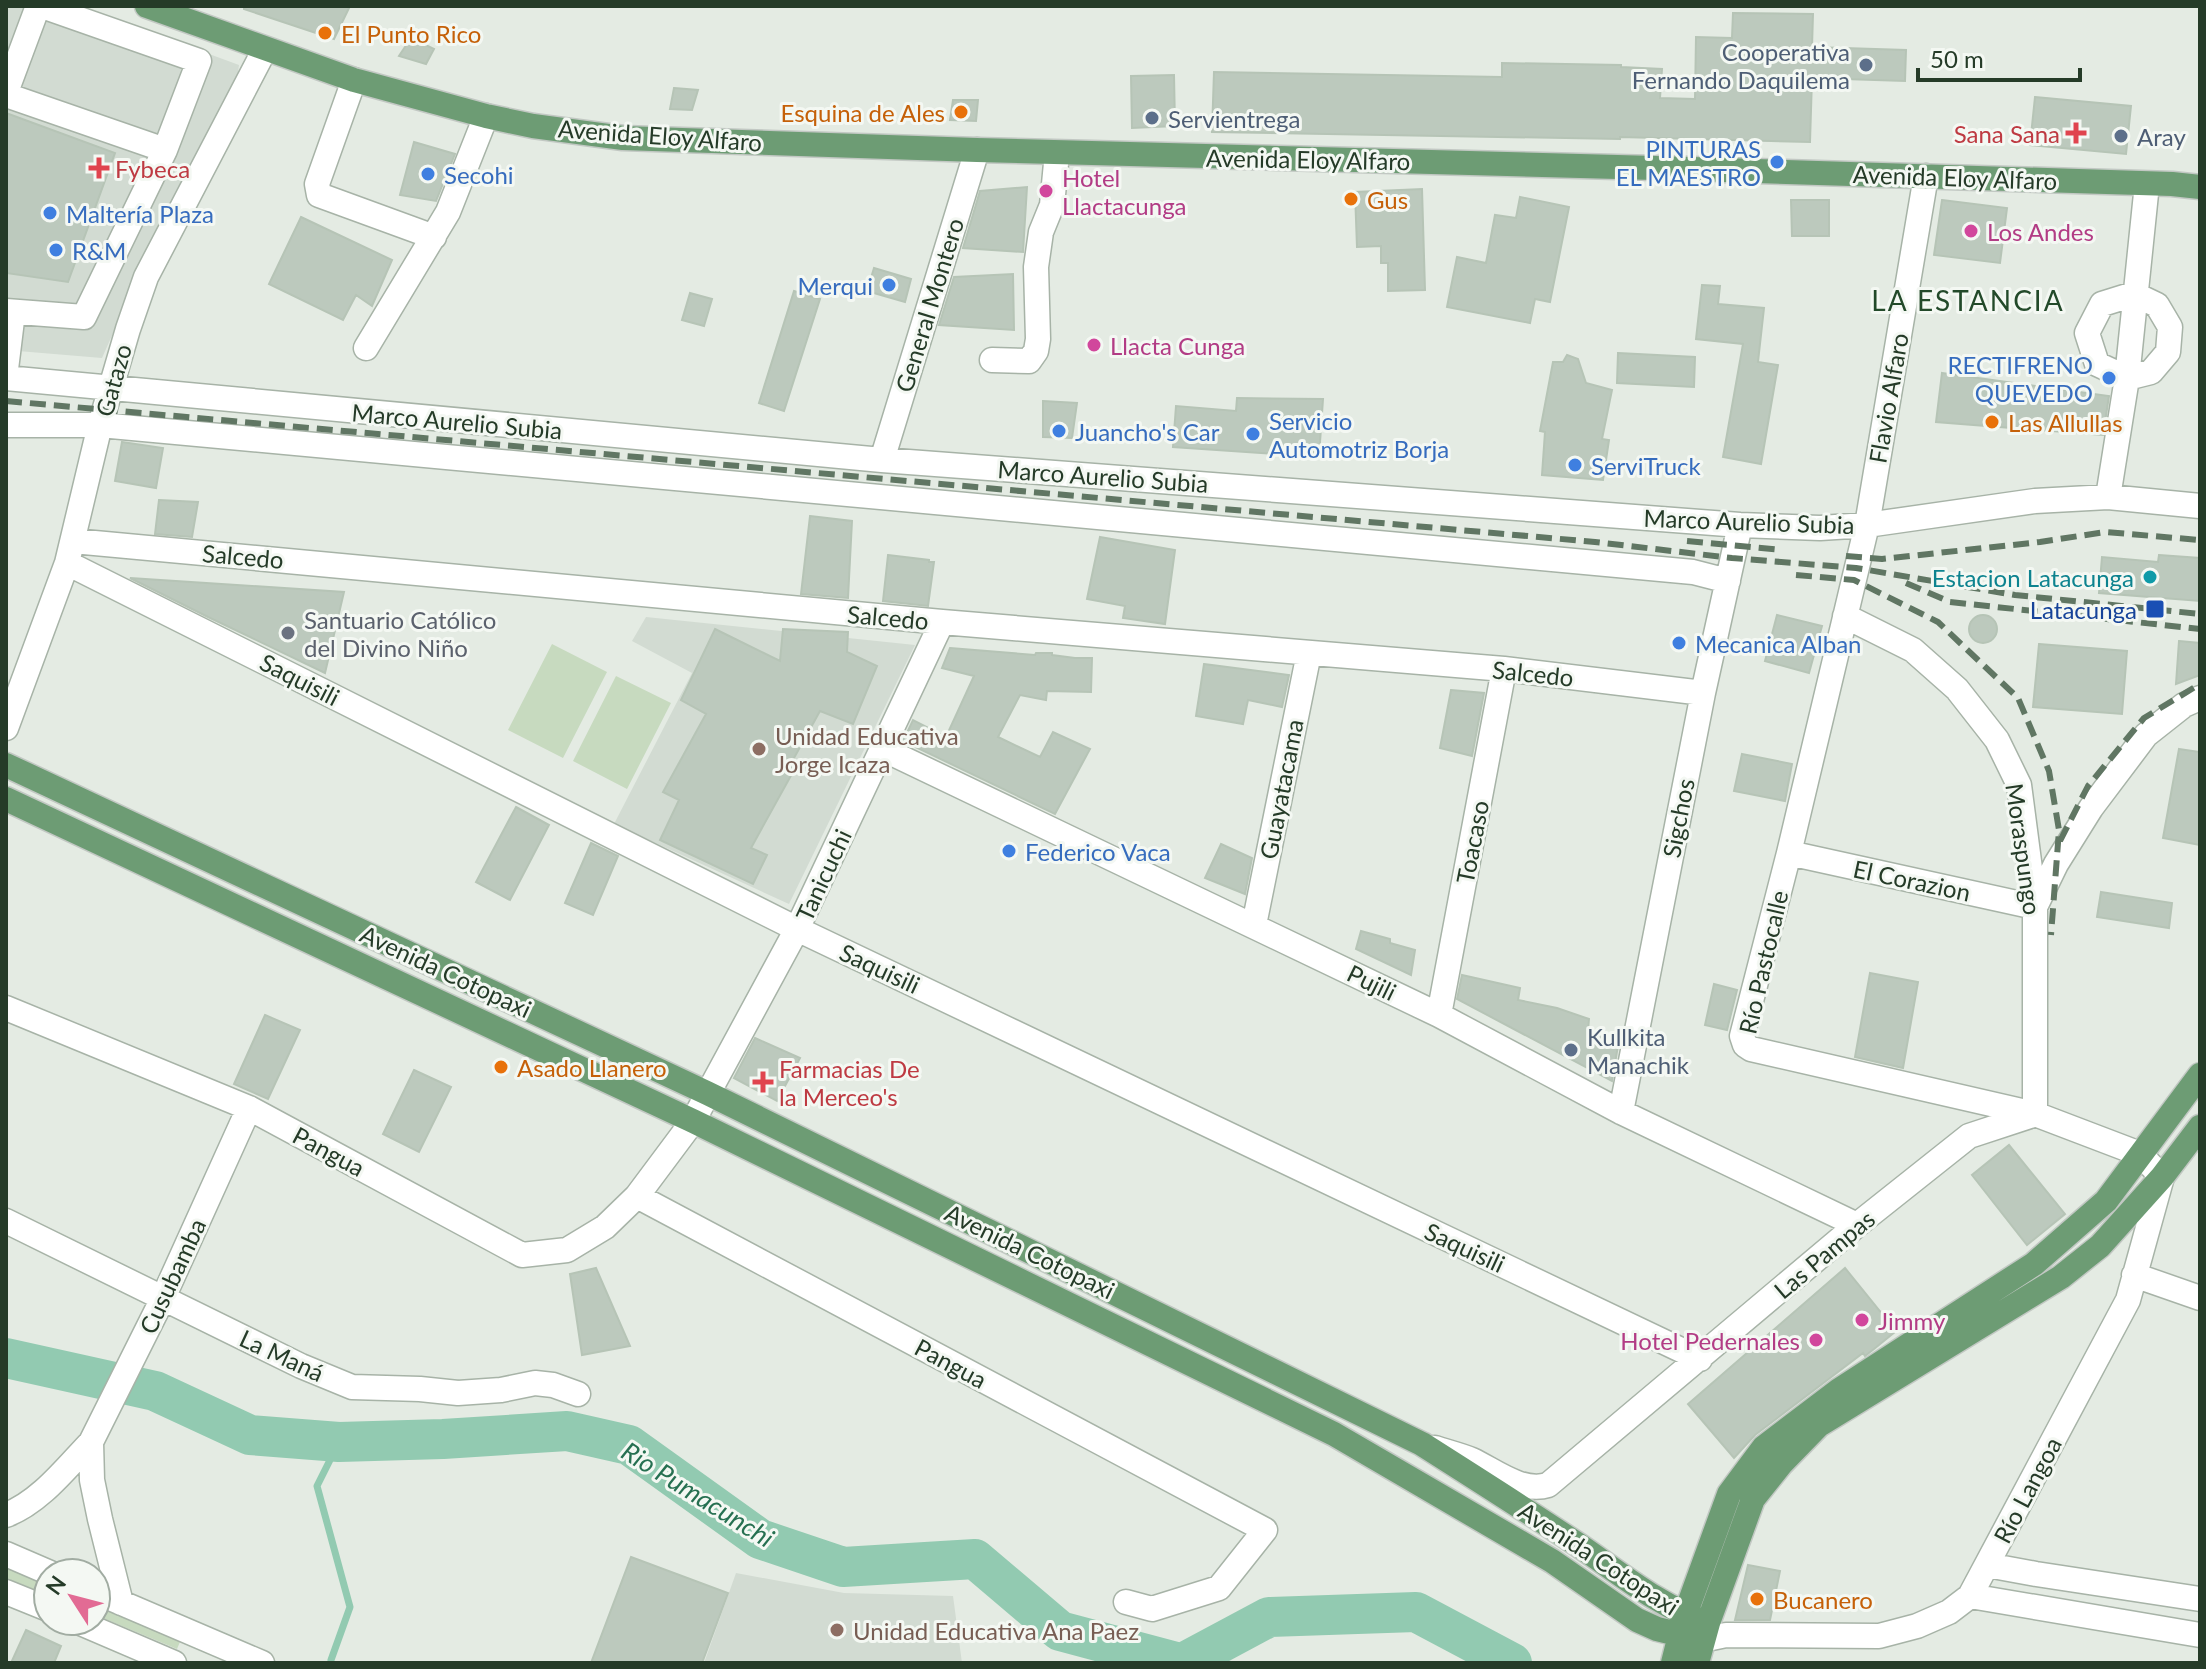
<svg xmlns="http://www.w3.org/2000/svg" width="2206" height="1669" font-family="Lato,sans-serif">
<style>
.built{fill:#d2dbd2}
.green{fill:#c7dabf}
.lines{fill:none;stroke-linecap:round;stroke-linejoin:round}
.stream{stroke:#92cab1;stroke-width:7}
.river{stroke:#92cab1;stroke-width:40}
.building{fill:#bcc9bd;stroke:#b6c4b6;stroke-width:2}
.minor-casing{stroke:#a7b3a7;stroke-width:27}
.major-casing{stroke:#c2c8c3;stroke-width:27}
.minor{stroke:#fff;stroke-width:24}
.major{stroke:#6d9c74;stroke-width:24}
.rail{stroke:#607663;stroke-width:6;stroke-dasharray:16 8;stroke-linecap:butt}
.food-dot{fill:#e8710a;stroke:#f4f8f3;stroke-width:3}
.service-dot{fill:#5c6f8a;stroke:#f4f8f3;stroke-width:3}
.health-dot{fill:#e0444e;stroke:#f4f8f3;stroke-width:3}
.shop-dot{fill:#3f7fe0;stroke:#f4f8f3;stroke-width:3}
.hotel-dot{fill:#d1479c;stroke:#f4f8f3;stroke-width:3}
.culture-dot{fill:#0f9aa8;stroke:#f4f8f3;stroke-width:3}
.transit-dot{fill:#1a4fb4;stroke:#f4f8f3;stroke-width:3}
.worship-dot{fill:#6b7280;stroke:#f4f8f3;stroke-width:3}
.education-dot{fill:#8d6e63;stroke:#f4f8f3;stroke-width:3}
.labels{text-anchor:middle;dominant-baseline:central;stroke-width:6;stroke-linejoin:round;paint-order:stroke}
.food-label{font-size:24px;fill:#c56008;stroke:#f4f8f3;text-anchor:start}
.service-label{font-size:24px;fill:#4e5e75;stroke:#f4f8f3;text-anchor:start}
.health-label{font-size:24px;fill:#be3a42;stroke:#f4f8f3;text-anchor:start}
.street-label{font-size:24px;fill:#253b28;stroke:#f4f8f3}
.shop-label{font-size:24px;fill:#366cbe;stroke:#f4f8f3;text-anchor:start}
.hotel-label{font-size:24px;fill:#b23c85;stroke:#f4f8f3;text-anchor:start}
.culture-label{font-size:24px;fill:#0d838f;stroke:#f4f8f3;text-anchor:end}
.transit-label{font-size:24px;fill:#164399;stroke:#f4f8f3;text-anchor:end}
.worship-label{font-size:24px;fill:#5b616d;stroke:#f4f8f3;text-anchor:start}
.education-label{font-size:24px;fill:#785e54;stroke:#f4f8f3;text-anchor:start}
.water-label{font-size:26px;font-style:italic;fill:#267051;stroke:#f4f8f3}
.quarter-label{font-size:28px;letter-spacing:2px;fill:#234a2a;stroke:#f4f8f3}
</style>
<rect width="100%" height="100%" fill="#e4ebe3"/>
<!-- built -->
<path class="built" d="M 6,6 L 79,6 L 239,65 L 236,86 L 169,207 L 102,358 L 6,350 Z
M 646,617 L 915,645 L 789,904 L 614,824 L 692,673 L 632,641 Z
M 736,1573 L 844,1593 L 953,1596 L 962,1663 L 704,1663 Z"/>
<!-- green -->
<path class="green" d="M 552,644 L 607,672 L 563,758 L 508,730 Z
M 616,676 L 671,703 L 627,789 L 573,761 Z
M 6,1564 L 48,1581 L 48,1595 L 6,1578 Z
M 96,1601 L 182,1637 L 177,1649 L 96,1615 Z"/>
<g class="lines">
<!-- stream -->
<path class="stream" d="M 331,1660 L 350,1607 L 317,1486 L 339,1442"/>
<!-- river -->
<path class="river" d="M 6,1358 L 155,1391 L 250,1435 L 339,1442 L 443,1439 L 567,1431 L 629,1445 L 760,1539 L 843,1567 L 975,1559 L 1060,1631 L 1180,1663
M 1183,1663 L 1269,1617 L 1416,1612 L 1512,1663"/>
</g>
<!-- building -->
<path class="building" d="M 244,6 L 350,6 L 334,39 L 244,9 Z
M 1733,13 L 1813,14 L 1812,47 L 1906,50 L 1905,81 L 1812,78 L 1810,142 L 1620,137 L 1620,139 L 1212,132 L 1214,72 L 1502,77 L 1502,63 L 1621,65 L 1621,67 L 1662,69 L 1660,98 L 1695,99 L 1696,37 L 1732,38 Z
M 411,38 L 434,49 L 426,64 L 399,56 Z
M 1174,75 L 1175,126 L 1132,128 L 1131,76 Z
M 674,88 L 698,90 L 692,110 L 670,109 Z
M 2035,97 L 2131,106 L 2126,154 L 2030,145 Z
M 953,100 L 978,100 L 976,121 L 950,120 Z
M 6,113 L 115,153 L 68,282 L 6,273 Z
M 414,142 L 455,154 L 436,201 L 400,195 Z
M 1027,187 L 1023,252 L 963,248 L 980,191 Z
M 1422,189 L 1425,290 L 1388,291 L 1388,263 L 1381,263 L 1381,246 L 1357,247 L 1355,192 Z
M 1520,197 L 1569,207 L 1550,302 L 1535,299 L 1530,323 L 1447,307 L 1457,257 L 1486,263 L 1495,215 L 1516,218 Z
M 1791,200 L 1829,200 L 1829,236 L 1792,236 Z
M 1942,200 L 2007,208 L 2000,263 L 1934,255 Z
M 301,217 L 392,260 L 372,306 L 356,295 L 343,320 L 269,284 Z
M 874,268 L 911,279 L 905,302 L 867,291 Z
M 1013,274 L 1014,330 L 939,325 L 954,277 Z
M 1702,285 L 1720,286 L 1718,304 L 1764,308 L 1758,362 L 1778,365 L 1761,464 L 1723,457 L 1743,344 L 1696,339 Z
M 794,291 L 820,299 L 784,411 L 759,403 Z
M 690,293 L 712,299 L 704,326 L 682,320 Z
M 1618,353 L 1695,357 L 1694,387 L 1617,383 Z
M 1567,355 L 1578,359 L 1586,383 L 1612,390 L 1602,439 L 1609,440 L 1603,480 L 1542,475 L 1545,432 L 1540,431 L 1553,362 L 1563,362 Z
M 1942,373 L 2109,396 L 2103,435 L 1936,422 Z
M 1237,398 L 1323,399 L 1319,457 L 1173,447 L 1176,406 L 1236,411 Z
M 1043,401 L 1077,403 L 1072,438 L 1043,437 Z
M 122,442 L 163,448 L 156,488 L 115,481 Z
M 159,500 L 198,502 L 192,537 L 155,534 Z
M 810,516 L 852,521 L 848,598 L 801,594 Z
M 1100,537 L 1175,550 L 1165,624 L 1123,618 L 1125,606 L 1087,599 Z
M 888,555 L 929,560 L 929,562 L 934,562 L 928,606 L 883,601 Z
M 2159,555 L 2200,558 L 2200,601 L 2099,593 L 2102,557 L 2158,562 Z
M 130,578 L 344,592 L 325,673 L 206,616 Z
M1969 629a14 14 0 1 1 28 0a14 14 0 1 1-28 0Z
M 1777,615 L 1822,626 L 1809,673 L 1765,661 Z
M 715,629 L 780,661 L 783,629 L 848,632 L 847,652 L 877,666 L 853,724 L 820,711 L 789,767 L 794,770 L 751,848 L 767,855 L 753,884 L 660,840 L 679,800 L 663,792 L 706,714 L 681,700 Z
M 2179,641 L 2200,643 L 2200,675 L 2176,684 Z
M 2039,644 L 2127,651 L 2122,714 L 2033,707 Z
M 950,648 L 1035,655 L 1036,653 L 1052,653 L 1052,655 L 1075,658 L 1092,658 L 1091,692 L 1047,691 L 1046,700 L 1020,695 L 998,737 L 1040,757 L 1053,732 L 1090,749 L 1055,814 L 903,741 L 913,720 L 946,737 L 974,676 L 942,668 Z
M 1204,664 L 1289,675 L 1282,707 L 1248,700 L 1243,724 L 1196,716 Z
M 1451,690 L 1484,693 L 1472,756 L 1440,748 Z
M 2179,749 L 2200,752 L 2200,845 L 2163,838 Z
M 1742,754 L 1792,764 L 1785,801 L 1734,791 Z
M 516,807 L 549,825 L 510,900 L 476,882 Z
M 591,843 L 618,856 L 593,915 L 565,903 Z
M 1221,844 L 1252,858 L 1245,894 L 1205,878 Z
M 2101,892 L 2172,903 L 2169,928 L 2097,917 Z
M 1361,931 L 1390,939 L 1390,943 L 1415,950 L 1411,975 L 1356,949 Z
M 1870,973 L 1918,982 L 1903,1068 L 1855,1057 Z
M 1462,975 L 1520,988 L 1518,1000 L 1557,1008 L 1589,1019 L 1588,1030 L 1619,1040 L 1612,1081 L 1457,999 Z
M 1714,984 L 1737,990 L 1727,1030 L 1705,1025 Z
M 265,1015 L 300,1030 L 268,1099 L 234,1084 Z
M 755,1038 L 800,1058 L 777,1101 L 734,1078 Z
M 414,1070 L 451,1087 L 419,1152 L 383,1134 Z
M 2009,1145 L 2065,1214 L 2027,1245 L 1972,1175 Z
M 596,1268 L 630,1346 L 582,1355 L 570,1274 Z
M 1845,1268 L 1896,1331 L 1874,1349 L 1865,1356 L 1863,1353 L 1755,1435 L 1734,1458 L 1688,1404 Z
M 631,1557 L 728,1593 L 702,1663 L 591,1663 Z
M 1748,1565 L 1780,1571 L 1770,1620 L 1735,1620 Z
M 26,1630 L 61,1646 L 54,1663 L 11,1663 Z"/>
<g class="lines">
<!-- minor casing -->
<g class="minor-casing">
<path id="minor" d="M 354,80 L 317,184 L 319,195 L 434,237
M 6,92 L 38,6
M 6,95 L 165,150
M 2134,294 L 2157,305 L 2170,327 L 2168,352 L 2151,372 L 2127,378 L 2097,364 L 2087,333 L 2102,304 Z
M 6,311 L 84,317 L 165,150 L 199,61 L 42,6
M 366,348 L 448,212 L 486,116
M 992,360 L 1029,361 L 1036,351 L 1038,339 L 1036,267 L 1041,232 L 1052,205 L 1057,153
M 6,369 L 13,312
M 6,378 L 882,460 L 1740,525 L 1820,528 L 1867,525 L 2035,501 L 2108,497 L 2200,506
M 6,425 L 100,425 L 1693,572 L 1728,581
M 882,460 L 977,150
M 2108,497 L 2127,378 L 2147,184
M 73,541 L 942,622 L 1504,669 L 1703,693
M 67,563 L 797,929 L 1700,1359
M 1845,616 L 1913,650 L 1957,689 L 1997,740 L 2019,785 L 2035,907 L 2035,1114
M 6,728 L 67,563 L 100,425 L 128,329 L 146,277 L 265,49
M 883,749 L 1439,1015 L 1621,1112 L 1857,1225
M 1789,853 L 2035,907 L 2056,864 L 2091,808 L 2146,735 L 2184,705 L 2200,698
M 1254,925 L 1309,653
M 6,1008 L 249,1108 L 522,1255 L 567,1250 L 605,1227 L 637,1196 L 693,1121 L 797,929 L 942,622
M 1439,1015 L 1504,669
M 1621,1112 L 1703,693 L 1740,525
M 637,1196 L 1265,1530 L 1219,1588 L 1152,1609 L 1126,1602
M 6,1221 L 301,1366 L 352,1387 L 420,1389 L 458,1393 L 501,1390 L 535,1383 L 553,1385 L 578,1394
M 2134,1275 L 2200,1298
M 91,1442 L 163,1298 L 249,1108
M 1435,1448 C 1447,1452 1460,1455 1472,1460 C 1495,1471 1522,1493 1548,1485 L 1857,1225 L 1969,1136 L 2033,1115
M 6,1515 C 40,1502 66,1468 91,1442 L 92,1480 L 100,1519 L 121,1603
M 6,1554 L 50,1573
M 1987,1565 L 2036,1574 L 2200,1599
M 6,1592 L 48,1609
M 96,1592 L 262,1663
M 1970,1596 L 2200,1635
M 76,1621 L 174,1663
M 1702,1640 L 1726,1635 L 1879,1636 L 1917,1626 L 1949,1612 L 1970,1596 L 2128,1300 L 2162,1177 L 2140,1154 L 2035,1114 L 1751,1049 L 1745,1045 L 1742,1036 L 1789,853 L 1867,525 L 1926,176"/>
</g>
<!-- major casing -->
<g class="major-casing">
<path id="major" d="M 147,6 L 354,80 L 486,116 L 533,126 L 623,138 L 977,150 L 1692,169 L 2172,184 L 2200,187
M 6,765 L 707,1093 L 1422,1444 C 1474,1477 1526,1510 1577,1544 C 1620,1573 1658,1606 1708,1623
M 6,799 L 693,1121 L 1334,1434 L 1552,1561 L 1637,1620 L 1657,1629 L 1702,1640
M 1673,1663 L 1685,1615 L 1729,1494 L 1764,1447 L 1839,1390 L 2034,1264 L 2106,1201 L 2200,1075
M 1697,1663 L 1708,1623 L 1753,1499 L 1781,1464 L 1819,1425 L 2061,1277 L 2100,1246 L 2162,1177 L 2200,1127"/>
</g>
<!-- minor -->
<use href="#minor" class="minor"/>
<!-- major -->
<use href="#major" class="major"/>
<!-- rail -->
<path class="rail" d="M 6,401 L 1595,542 L 1732,558 L 1856,568 L 2015,595 L 2200,614
M 1687,541 L 1782,550
M 1846,556 L 1882,559 L 2040,542 L 2105,532 L 2200,540
M 1796,575 L 1854,580 L 1938,622 L 2018,698 L 2049,771 L 2059,830 L 2051,935
M 1906,583 L 1950,602 L 2200,629
M 2060,841 L 2088,786 L 2144,718 L 2200,684"/>
</g>
<!-- markers -->
<g class="food-dot">
<circle cx="325" cy="33" r="8"/>
<circle cx="961" cy="112" r="8"/>
<circle cx="1351" cy="199" r="8"/>
<circle cx="1992" cy="422" r="8"/>
<circle cx="501" cy="1067" r="8"/>
<circle cx="1757" cy="1599" r="8"/>
</g>
<g class="service-dot">
<circle cx="1866" cy="65" r="8"/>
<circle cx="1152" cy="118" r="8"/>
<circle cx="2121" cy="136" r="8"/>
<circle cx="1571" cy="1050" r="8"/>
</g>
<g class="health-dot">
<path d="M2072 121h8v8h8v8h-8v8h-8v-8h-8v-8h8z"/>
<path d="M95 156h8v8h8v8h-8v8h-8v-8h-8v-8h8z"/>
<path d="M759 1070h8v8h8v8h-8v8h-8v-8h-8v-8h8z"/>
</g>
<g class="shop-dot">
<circle cx="1777" cy="162" r="8"/>
<circle cx="428" cy="174" r="8"/>
<circle cx="50" cy="213" r="8"/>
<circle cx="56" cy="250" r="8"/>
<circle cx="889" cy="285" r="8"/>
<circle cx="2109" cy="378" r="8"/>
<circle cx="1059" cy="431" r="8"/>
<circle cx="1253" cy="434" r="8"/>
<circle cx="1575" cy="465" r="8"/>
<circle cx="1679" cy="643" r="8"/>
<circle cx="1009" cy="851" r="8"/>
</g>
<g class="hotel-dot">
<circle cx="1046" cy="191" r="8"/>
<circle cx="1971" cy="231" r="8"/>
<circle cx="1094" cy="345" r="8"/>
<circle cx="1862" cy="1320" r="8"/>
<circle cx="1816" cy="1340" r="8"/>
</g>
<circle class="culture-dot" cx="2150" cy="577" r="8"/>
<rect class="transit-dot" x="2145" y="599" width="20" height="20" rx="4"/>
<circle class="worship-dot" cx="288" cy="633" r="8"/>
<g class="education-dot">
<circle cx="759" cy="749" r="8"/>
<circle cx="837" cy="1630" r="8"/>
</g>
<g class="labels">
<!-- food labels -->
<g class="food-label">
<text x="341" y="33">El Punto Rico</text>
<text x="945" y="112" text-anchor="end">Esquina de Ales</text>
<text x="1367" y="199">Gus</text>
<text x="2008" y="422">Las Allullas</text>
<text x="517" y="1067">Asado Llanero</text>
<text x="1773" y="1599">Bucanero</text>
</g>
<!-- service labels -->
<g class="service-label">
<text x="1850" y="51" text-anchor="end">Cooperativa<tspan x="1850" dy="28">Fernando Daquilema</tspan></text>
<text x="1168" y="118">Servientrega</text>
<text x="2137" y="136">Aray</text>
<text x="1587" y="1036">Kullkita<tspan x="1587" dy="28">Manachik</tspan></text>
</g>
<!-- health labels -->
<g class="health-label">
<text x="2060" y="133" text-anchor="end">Sana Sana</text>
<text x="115" y="168">Fybeca</text>
<text x="779" y="1068">Farmacias De<tspan x="779" dy="28">la Merceo's</tspan></text>
</g>
<!-- street labels -->
<g class="street-label">
<text transform="translate(660 135) rotate(4)">Avenida Eloy Alfaro</text>
<text transform="translate(1308 159) rotate(1)">Avenida Eloy Alfaro</text>
<text transform="translate(1955 177) rotate(2)">Avenida Eloy Alfaro</text>
<text transform="translate(929 305) rotate(-73)">General Montero</text>
<text transform="translate(113 380) rotate(-74)">Gatazo</text>
<text transform="translate(1888 398) rotate(-80)">Flavio Alfaro</text>
<text transform="translate(457 421) rotate(5)">Marco Aurelio Subia</text>
<text transform="translate(1103 476) rotate(4)">Marco Aurelio Subia</text>
<text transform="translate(1749 521) rotate(2)">Marco Aurelio Subia</text>
<text transform="translate(243 556) rotate(5)">Salcedo</text>
<text transform="translate(888 617) rotate(5)">Salcedo</text>
<text transform="translate(1533 673) rotate(6)">Salcedo</text>
<text transform="translate(300 679) rotate(27)">Saquisili</text>
<text transform="translate(1281 789) rotate(-79)">Guayatacama</text>
<text transform="translate(1678 818) rotate(-79)">Sigchos</text>
<text transform="translate(1472 842) rotate(-79)">Toacaso</text>
<text transform="translate(2024 849) rotate(82)">Moraspungo</text>
<text transform="translate(823 875) rotate(-65)">Tanicuchi</text>
<text transform="translate(1912 880) rotate(12)">El Corazion</text>
<text transform="translate(1763 962) rotate(-77)">Río Pastocalle</text>
<text transform="translate(880 968) rotate(25)">Saquisili</text>
<text transform="translate(446 971) rotate(25)">Avenida Cotopaxi</text>
<text transform="translate(1372 982) rotate(26)">Pujili</text>
<text transform="translate(329 1151) rotate(28)">Pangua</text>
<text transform="translate(1465 1247) rotate(25)">Saquisili</text>
<text transform="translate(1030 1251) rotate(26)">Avenida Cotopaxi</text>
<text transform="translate(1824 1254) rotate(-40)">Las Pampas</text>
<text transform="translate(172 1276) rotate(-65)">Cusubamba</text>
<text transform="translate(282 1355) rotate(25)">La Maná</text>
<text transform="translate(951 1363) rotate(28)">Pangua</text>
<text transform="translate(2027 1490) rotate(-62)">Río Langoa</text>
<text transform="translate(1599 1558) rotate(33)">Avenida Cotopaxi</text>
</g>
<!-- shop labels -->
<g class="shop-label">
<text x="1761" y="148" text-anchor="end">PINTURAS<tspan x="1761" dy="28">EL MAESTRO</tspan></text>
<text x="444" y="174">Secohi</text>
<text x="66" y="213">Maltería Plaza</text>
<text x="72" y="250">R&amp;M</text>
<text x="873" y="285" text-anchor="end">Merqui</text>
<text x="2093" y="364" text-anchor="end">RECTIFRENO<tspan x="2093" dy="28">QUEVEDO</tspan></text>
<text x="1269" y="420">Servicio<tspan x="1269" dy="28">Automotriz Borja</tspan></text>
<text x="1075" y="431">Juancho's Car</text>
<text x="1591" y="465">ServiTruck</text>
<text x="1695" y="643">Mecanica Alban</text>
<text x="1025" y="851">Federico Vaca</text>
</g>
<!-- hotel labels -->
<g class="hotel-label">
<text x="1062" y="177">Hotel<tspan x="1062" dy="28">Llactacunga</tspan></text>
<text x="1987" y="231">Los Andes</text>
<text x="1110" y="345">Llacta Cunga</text>
<text x="1878" y="1320">Jimmy</text>
<text x="1800" y="1340" text-anchor="end">Hotel Pedernales</text>
</g>
<!-- culture labels -->
<g class="culture-label">
<text x="2134" y="577">Estacion Latacunga</text>
</g>
<!-- transit labels -->
<g class="transit-label">
<text x="2137" y="609">Latacunga</text>
</g>
<!-- worship labels -->
<g class="worship-label">
<text x="304" y="619">Santuario Católico<tspan x="304" dy="28">del Divino Niño</tspan></text>
</g>
<!-- education labels -->
<g class="education-label">
<text x="775" y="735">Unidad Educativa<tspan x="775" dy="28">Jorge Icaza</tspan></text>
<text x="853" y="1630">Unidad Educativa Ana Paez</text>
</g>
<!-- water labels -->
<g class="water-label">
<text transform="translate(698 1494) rotate(32)">Rio Pumacunchi</text>
</g>
<!-- quarter labels -->
<g class="quarter-label">
<text x="1968" y="300">LA ESTANCIA</text>
</g>
</g>
<!-- border -->
<rect width="2206" height="1669" fill="none" stroke="#253b28" stroke-width="16"/>
<!-- north arrow -->
<g transform="translate(72 1597) rotate(306)"><circle r="38" fill="#f4f8f3" stroke="#a1aca2" stroke-width="2"/>
<path d="M0-6L14 30L0 20L-14 30Z" fill="#e26b94"/>
<text y="-12" font-size="22" font-weight="bold" text-anchor="middle" fill="#253b28">N</text>
</g>
<!-- scale -->
<path d="M1918 68v12h162v-12" fill="none" stroke="#253b28" stroke-width="4"/>
<text x="1930" y="68" font-size="24" fill="#253b28" stroke="#f4f8f3" stroke-width="6" paint-order="stroke">50 m</text>
</svg>
